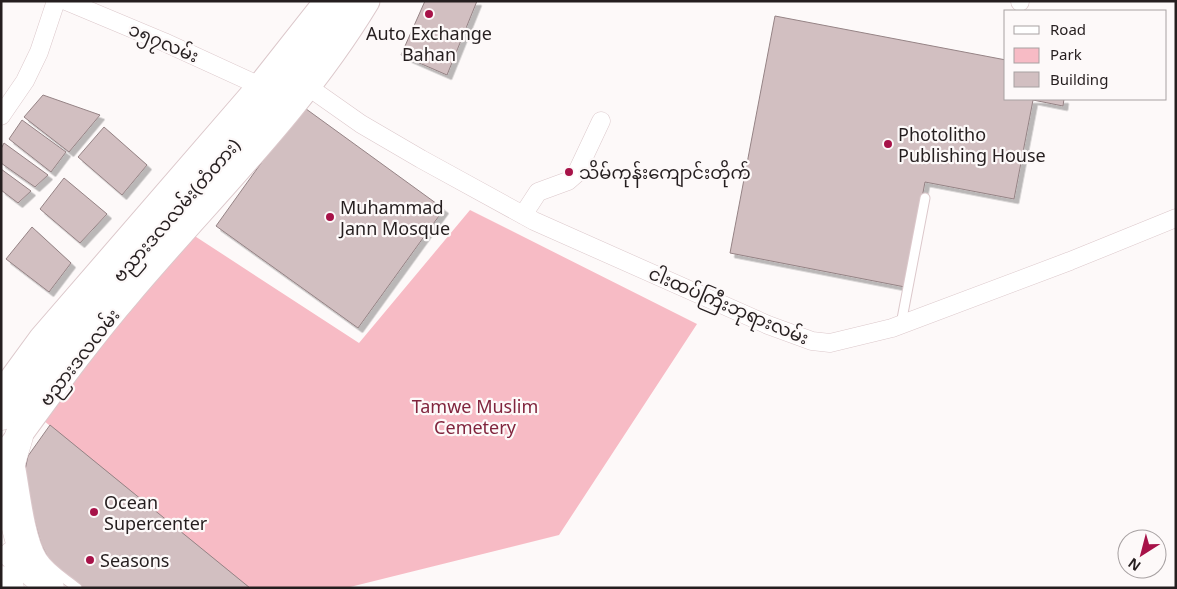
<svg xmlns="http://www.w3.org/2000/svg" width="1177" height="589" font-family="'Noto Sans','Noto Sans Myanmar',sans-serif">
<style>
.green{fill:#f7bbc5}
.building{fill:#d2bfc1;stroke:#958385;filter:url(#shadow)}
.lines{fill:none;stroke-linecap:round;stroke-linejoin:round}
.lane-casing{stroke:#dcc8cb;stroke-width:11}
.street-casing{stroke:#dcc8cb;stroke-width:19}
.secondary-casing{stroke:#dcc8cb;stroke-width:27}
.primary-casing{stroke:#dcc8cb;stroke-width:29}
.lane{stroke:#fff;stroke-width:9}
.street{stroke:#fff;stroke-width:18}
.secondary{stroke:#fff;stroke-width:25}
.primary{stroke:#fff;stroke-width:28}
.poi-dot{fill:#a71248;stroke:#fdf9f9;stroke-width:2}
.labels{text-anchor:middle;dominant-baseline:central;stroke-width:4.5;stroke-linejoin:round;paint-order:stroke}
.poi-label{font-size:18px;fill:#251e1f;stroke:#fdf9f9;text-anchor:start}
.street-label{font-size:18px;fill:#251e1f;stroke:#fdf9f9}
.park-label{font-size:18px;fill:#81253e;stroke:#fdf9f9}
</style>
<defs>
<filter id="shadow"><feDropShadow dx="4.5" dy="4.5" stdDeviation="0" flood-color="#0004"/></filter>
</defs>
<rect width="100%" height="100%" fill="#fdf9f9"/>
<!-- green -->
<path class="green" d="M 470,210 L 697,324 L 559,535 L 346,588 L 248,588 L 38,416 L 187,231 L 359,343 Z"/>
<!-- building -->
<path class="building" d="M 425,1 L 477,1 L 447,75 L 401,55 Z
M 775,16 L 1006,60 L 1006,99 L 1064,99 L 1063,106 L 1033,100 L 1014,199 L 925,182 L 905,287 L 730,253 Z
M 43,95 L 100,115 L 69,152 L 24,117 Z
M 302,106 L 444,209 L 358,328 L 216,226 Z
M 22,120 L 66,152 L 51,172 L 9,139 Z
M 104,127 L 147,165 L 122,195 L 78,157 Z
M 4,143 L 48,175 L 35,187 L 1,163 L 1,149 Z
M 1,169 L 31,191 L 18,203 L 1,190 Z
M 64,178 L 107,214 L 80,243 L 40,209 Z
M 32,227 L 71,263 L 49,292 L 6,259 Z
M 50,425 L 250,588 L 82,588 L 63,573 L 50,562 L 41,544 L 29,501 L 25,470 L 28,456 Z"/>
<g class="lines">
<!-- lane casing -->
<g class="lane-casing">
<path id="lane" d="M 901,324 L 925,198
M 21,469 C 25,491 30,538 42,557 C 50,570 65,578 77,588"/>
</g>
<!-- street casing -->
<g class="street-casing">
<path id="street" d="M 66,1 L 164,42 L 260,86
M 1020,2 L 1020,1
M 307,86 L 361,124 L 421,159 L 534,221 L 768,325 L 812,341 L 830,343 L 892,328 L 1070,261 L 1176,218
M 1,116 L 25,81 L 39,52 L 56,1
M 523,215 L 538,192 L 568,181 L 576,174 L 601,121"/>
</g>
<!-- secondary casing -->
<g class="secondary-casing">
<path id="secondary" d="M 1,394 L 42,338 L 260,86 L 327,1
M 7,452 C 46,399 85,344 129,293 C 209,198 302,109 367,1"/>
</g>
<!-- primary casing -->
<g class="primary-casing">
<path id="primary" d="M 1,416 L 90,308 L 303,65 L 331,30 L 347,1
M 19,436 C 16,448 11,459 10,471 C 6,503 19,537 27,568
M 13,555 L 50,588
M 1,580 L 10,588"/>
</g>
<!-- lane -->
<use href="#lane" class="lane"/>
<!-- street -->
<use href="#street" class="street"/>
<!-- secondary -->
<use href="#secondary" class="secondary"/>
<!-- primary -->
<use href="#primary" class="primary"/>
</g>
<!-- markers -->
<g class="poi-dot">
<circle cx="429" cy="14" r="5"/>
<circle cx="888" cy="144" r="5"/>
<circle cx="569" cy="172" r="5"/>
<circle cx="330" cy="217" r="5"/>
<circle cx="94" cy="512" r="5"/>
<circle cx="90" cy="560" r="5"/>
</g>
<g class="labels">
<!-- poi labels -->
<g class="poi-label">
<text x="429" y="33" text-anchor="middle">Auto Exchange<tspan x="429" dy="21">Bahan</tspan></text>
<text x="898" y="134">Photolitho<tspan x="898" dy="21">Publishing House</tspan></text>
<text x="579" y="172">သိမ်ကုန်းကျောင်းတိုက်</text>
<text x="340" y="207">Muhammad<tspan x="340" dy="21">Jann Mosque</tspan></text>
<text x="104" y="502">Ocean<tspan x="104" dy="21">Supercenter</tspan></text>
<text x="100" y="560">Seasons</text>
</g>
<!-- street labels -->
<g class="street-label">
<text transform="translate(164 42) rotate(23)">၁၅၇လမ်း</text>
<text transform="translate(176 210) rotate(-49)">ဗညားဒလလမ်း(တံတား)</text>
<text transform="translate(729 305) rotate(23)">ငါးထပ်ကြီးဘုရားလမ်း</text>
<text transform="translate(79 357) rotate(-52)">ဗညားဒလလမ်း</text>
</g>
<!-- park labels -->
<g class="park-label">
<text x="475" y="406">Tamwe Muslim<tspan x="475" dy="21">Cemetery</tspan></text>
</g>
</g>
<!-- border -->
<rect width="1177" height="589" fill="none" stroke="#251e1f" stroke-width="5"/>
<!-- legend -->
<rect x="1004" y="10" width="162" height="90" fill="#fdf9f9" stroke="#a7a1a2"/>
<rect x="1014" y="26" width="25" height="8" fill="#ffffff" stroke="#a7a1a2"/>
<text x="1050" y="35" font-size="15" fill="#251e1f">Road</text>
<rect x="1014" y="48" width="25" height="15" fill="#f7bbc5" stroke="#a7a1a2"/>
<text x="1050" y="60" font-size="15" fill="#251e1f">Park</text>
<rect x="1014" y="72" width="25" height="15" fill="#d2bfc1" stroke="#a7a1a2"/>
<text x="1050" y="85" font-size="15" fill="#251e1f">Building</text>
<!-- north arrow -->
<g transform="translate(1142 554) rotate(216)"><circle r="24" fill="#fdf9f9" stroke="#a7a1a2"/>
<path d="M0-4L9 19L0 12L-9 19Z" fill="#a71248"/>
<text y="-8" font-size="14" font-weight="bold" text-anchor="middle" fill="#251e1f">N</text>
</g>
</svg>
